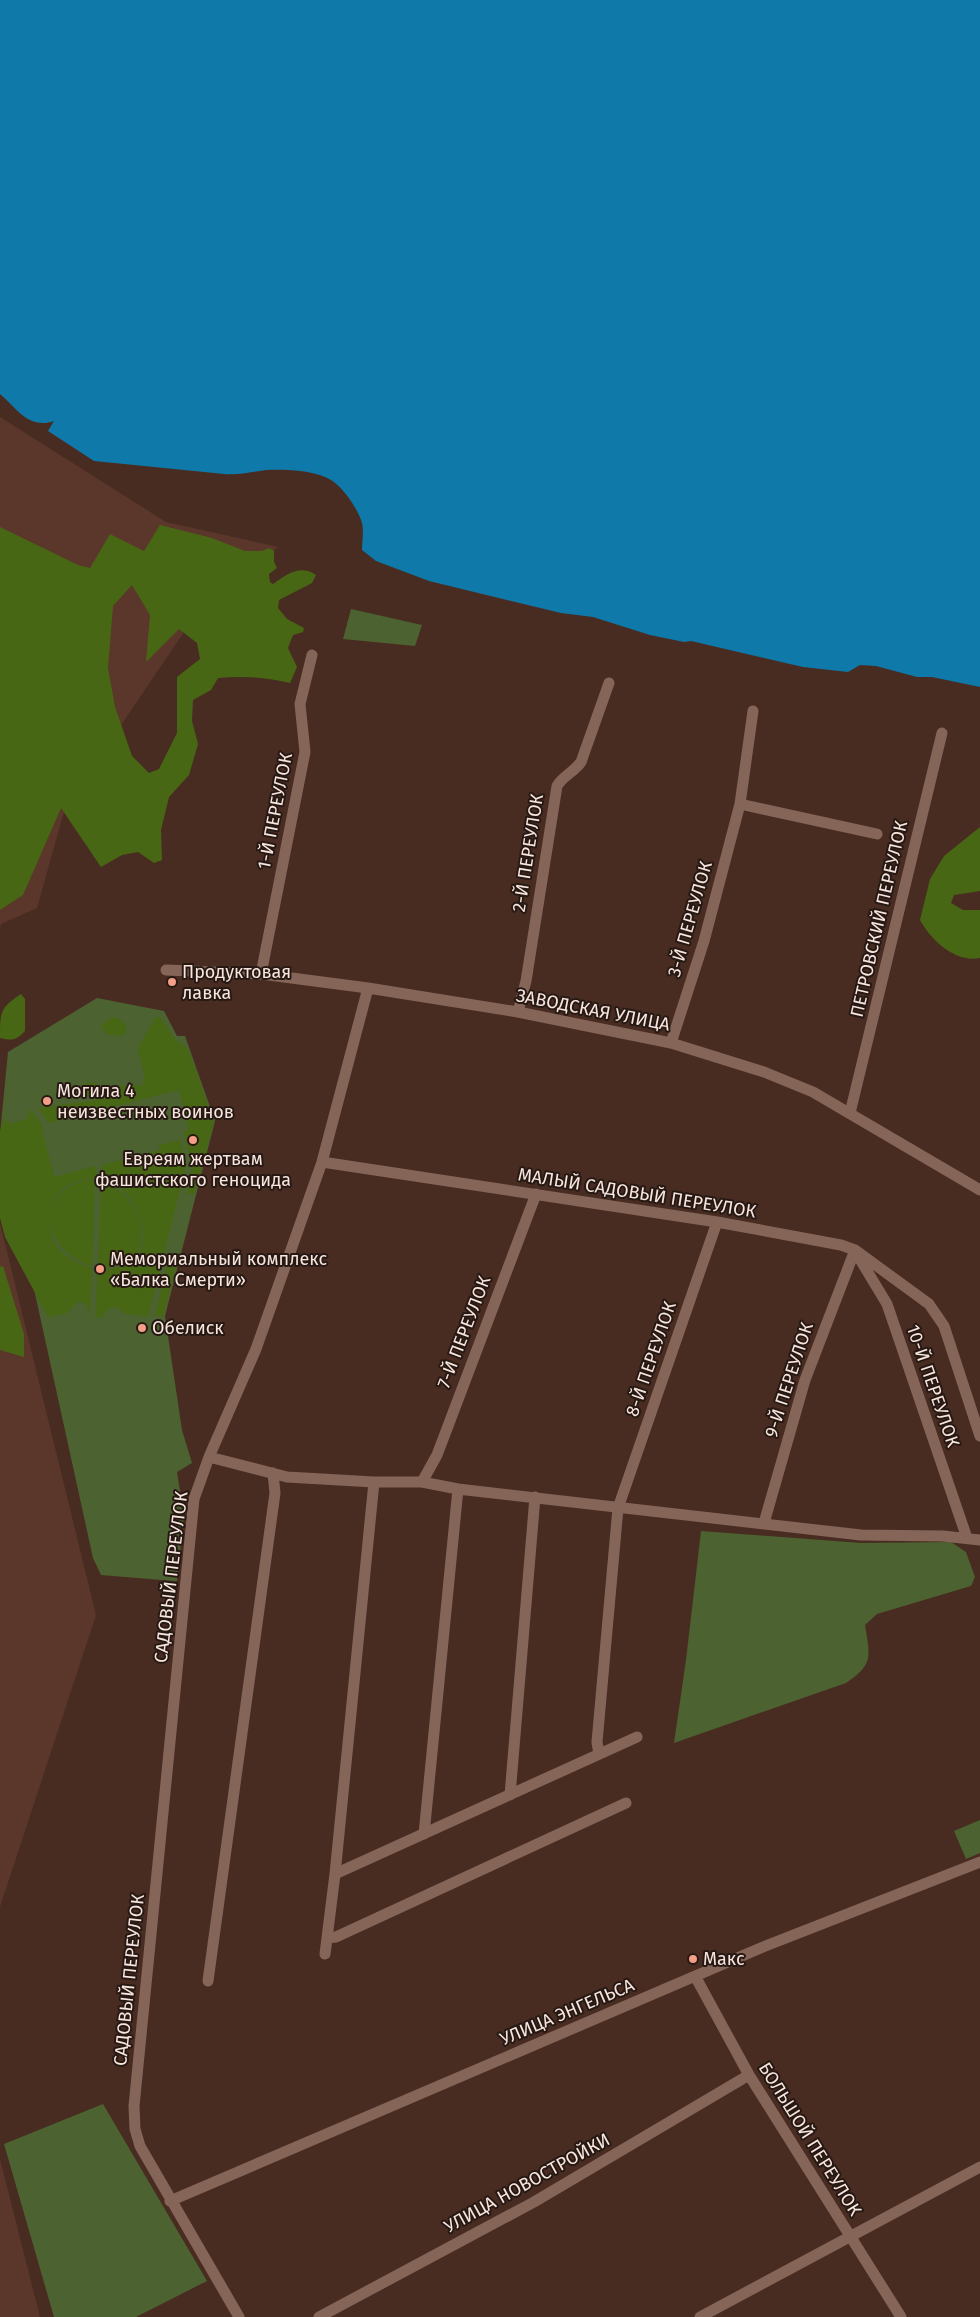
<svg xmlns="http://www.w3.org/2000/svg" width="980" height="2317" font-family="'Fira Sans',sans-serif">
<style>
.built{fill:#5a372a}
.green{fill:#4c6230}
.forest{fill:#486714;fill-rule:evenodd}
.water{fill:#0f79a9}
.lines{fill:none;stroke-linecap:round;stroke-linejoin:round}
.minor{stroke:#866559;stroke-width:11}
.poi-dot{fill:#f49e87;stroke:#261914;stroke-width:2}
.labels{text-anchor:middle;dominant-baseline:central;stroke-width:4;stroke-linejoin:round;paint-order:stroke}
.street-label{font-size:18px;fill:#f8e5de;stroke:#261914}
.poi-label{font-size:18px;fill:#f8e5de;stroke:#261914;text-anchor:start}
</style>
<rect width="100%" height="100%" fill="#492c21"/>
<!-- built -->
<path class="built" d="M 0,417 L 166,522 L 278,547 L 184,632 L 65,808 L 37,908 L 1,924 L 0,929 Z
M 0,1223 L 96,1615 L 0,1907 Z
M 0,2159 L 40,2317 L 0,2317 Z"/>
<!-- green -->
<path class="green" d="M 351,609 L 422,625 L 415,646 L 343,639 Z
M 97,998 L 164,1011 L 177,1036 L 185,1036 L 215,1121 L 165,1316 L 182,1430 L 192,1463 L 177,1472 L 184,1516 L 177,1581 L 174,1581 L 101,1575 L 93,1558 L 0,1134 L 8,1052 Z
M 701,1531 L 861,1543 L 951,1542 L 966,1552 L 975,1577 L 971,1586 L 877,1614 L 865,1625 C 870,1656 874,1664 846,1683 L 674,1743 L 686,1660 Z
M 980,1820 L 980,1853 L 966,1859 L 954,1831 Z
M 103,2104 L 207,2281 L 136,2317 L 54,2317 L 4,2144 Z"/>
<!-- forest -->
<path class="forest" d="M 160,525 L 212,538 L 245,551 L 262,551 L 269,548 L 274,551 L 274,562 L 277,568 L 269,574 L 270,582 L 273,584 C 287,574 300,564 316,575 L 312,583 L 279,600 L 278,608 L 287,619 L 304,628 L 303,632 L 293,635 L 288,648 L 297,667 L 290,683 C 267,677 242,676 218,678 L 211,690 L 193,700 L 192,721 L 198,744 L 189,775 L 169,797 L 161,830 L 162,860 L 154,863 L 138,852 L 122,855 L 101,867 L 61,808 L 23,895 L 0,910 L 0,527 L 78,565 L 90,568 L 110,534 L 144,551 ZM 132,585 L 150,615 L 146,662 L 179,629 L 197,643 L 200,659 L 177,677 L 177,733 L 159,769 L 149,773 L 132,756 L 115,707 L 108,668 L 113,606 Z
M 980,827 L 980,891 L 954,895 L 951,903 L 963,910 L 980,910 L 980,958 C 955,963 931,940 920,920 L 930,879 L 944,856 Z
M 21,994 L 25,999 L 25,1031 C 17,1040 12,1041 0,1038 C 0,1012 0,1008 21,994 Z
M 113,1017 L 121,1020 L 127,1028 L 125,1034 L 116,1036 L 106,1034 L 101,1025 Z
M 160,1017 L 175,1039 L 188,1049 L 214,1122 L 194,1195 L 186,1193 L 192,1168 L 184,1131 L 189,1130 L 179,1090 L 49,1123 L 38,1108 L 91,1101 L 120,1086 L 143,1085 L 144,1074 L 138,1048 L 155,1018 Z
M83 1089a7 7 0 1 1 14 0a7 7 0 1 1-14 0Z
M65 1092a7 7 0 1 1 14 0a7 7 0 1 1-14 0Z
M 31,1109 L 44,1129 L 42,1130 L 54,1177 L 96,1166 L 96,1178 C 67,1180 48,1192 51,1223 C 51,1229 51,1237 54,1242 C 61,1256 78,1264 92,1268 L 90,1313 L 84,1303 L 79,1301 L 65,1314 L 48,1317 L 5,1237 L 0,1218 L 0,1132 L 3,1119 L 11,1124 L 27,1119 Z
M 180,1140 L 186,1166 L 148,1317 L 125,1314 L 116,1307 L 108,1309 L 102,1317 L 95,1318 L 98,1269 C 148,1272 155,1230 127,1195 C 121,1187 110,1183 101,1178 L 102,1165 L 160,1150 L 159,1145 Z
M 95,1179 L 92,1266 C 38,1250 34,1184 95,1179 Z
M 101,1181 C 109,1185 117,1188 124,1195 C 154,1225 146,1271 98,1267 Z
M 170,1255 L 178,1257 L 163,1317 L 155,1315 Z
M 3,1266 L 24,1334 L 24,1357 L 0,1350 L 0,1267 Z"/>
<!-- water -->
<path class="water" d="M 0,0 L 980,0 L 980,687 L 932,677 L 917,677 L 876,666 L 860,665 L 848,672 L 803,667 L 691,641 L 684,642 L 650,635 L 593,617 L 561,613 L 429,581 L 376,561 L 362,550 C 362,542 364,531 362,523 C 358,509 343,487 331,480 C 315,470 284,469 266,470 C 251,472 239,475 224,474 L 94,461 L 48,431 L 54,421 C 28,430 16,407 0,394 Z"/>
<g class="lines">
<!-- minor -->
<path class="minor" d="M 740,804 L 877,834
M 166,970 L 261,974 L 368,988 L 518,1012 L 671,1043 L 764,1072 L 813,1092 L 980,1190
M 261,974 L 305,752 L 300,704 L 312,655
M 518,1012 L 526,981 L 557,786 C 563,776 574,772 581,762 L 609,683
M 671,1043 L 704,941 L 740,804 L 753,711
M 850,1113 L 942,733
M 322,1162 L 717,1222 L 841,1245 L 855,1250 L 929,1304 L 944,1326 L 980,1436
M 858,1256 L 887,1304 L 967,1538
M 209,1457 L 287,1477 L 374,1482 L 422,1482 L 458,1489 L 861,1535 L 943,1536 L 980,1540
M 422,1482 L 437,1455 L 536,1194
M 764,1523 L 805,1380 L 855,1250
M 599,1754 L 597,1742 L 618,1508 L 717,1222
M 510,1795 L 535,1497
M 424,1834 L 458,1489
M 335,1874 L 637,1737
M 327,1938 L 336,1937 L 626,1803
M 325,1954 L 335,1874 L 374,1482
M 695,1976 L 749,2075 L 901,2317
M 208,1981 L 275,1493 L 273,1473
M 170,2201 L 763,1947 L 980,1862
M 239,2317 L 140,2146 L 135,2129 L 134,2106 L 194,1499 L 209,1457 L 256,1349 L 322,1162 L 368,988
M 319,2317 L 534,2202 L 749,2075
M 700,2317 L 980,2167"/>
</g>
<!-- markers -->
<g class="poi-dot">
<circle cx="172" cy="982" r="5"/>
<circle cx="47" cy="1101" r="5"/>
<circle cx="193" cy="1140" r="5"/>
<circle cx="100" cy="1269" r="5"/>
<circle cx="142" cy="1328" r="5"/>
<circle cx="693" cy="1959" r="5"/>
</g>
<g class="labels">
<!-- street labels -->
<g class="street-label">
<text transform="translate(275 811) rotate(-79)">1-Й ПЕРЕУЛОК</text>
<text transform="translate(528 853) rotate(-81)">2-Й ПЕРЕУЛОК</text>
<text transform="translate(690 919) rotate(-74)">3-Й ПЕРЕУЛОК</text>
<text transform="translate(879 919) rotate(-77)">ПЕТРОВСКИЙ ПЕРЕУЛОК</text>
<text transform="translate(593 1010) rotate(11)">ЗАВОДСКАЯ УЛИЦА</text>
<text transform="translate(637 1193) rotate(9)">МАЛЫЙ САДОВЫЙ ПЕРЕУЛОК</text>
<text transform="translate(464 1332) rotate(-69)">7-Й ПЕРЕУЛОК</text>
<text transform="translate(651 1359) rotate(-71)">8-Й ПЕРЕУЛОК</text>
<text transform="translate(789 1380) rotate(-72)">9-Й ПЕРЕУЛОК</text>
<text transform="translate(933 1386) rotate(71)">10-Й ПЕРЕУЛОК</text>
<text transform="translate(171 1577) rotate(-83)">САДОВЫЙ ПЕРЕУЛОК</text>
<text transform="translate(129 1980) rotate(-84)">САДОВЫЙ ПЕРЕУЛОК</text>
<text transform="translate(567 2012) rotate(-23)">УЛИЦА ЭНГЕЛЬСА</text>
<text transform="translate(810 2139) rotate(58)">БОЛЬШОЙ ПЕРЕУЛОК</text>
<text transform="translate(527 2183) rotate(-29)">УЛИЦА НОВОСТРОЙКИ</text>
</g>
<!-- poi labels -->
<g class="poi-label">
<text x="182" y="972">Продуктовая<tspan x="182" dy="21">лавка</tspan></text>
<text x="57" y="1091">Могила 4<tspan x="57" dy="21">неизвестных воинов</tspan></text>
<text x="193" y="1159" text-anchor="middle">Евреям жертвам<tspan x="193" dy="21">фашистского геноцида</tspan></text>
<text x="110" y="1259">Мемориальный комплекс<tspan x="110" dy="21">«Балка Смерти»</tspan></text>
<text x="152" y="1328">Обелиск</text>
<text x="703" y="1959">Макс</text>
</g>
</g>
</svg>
